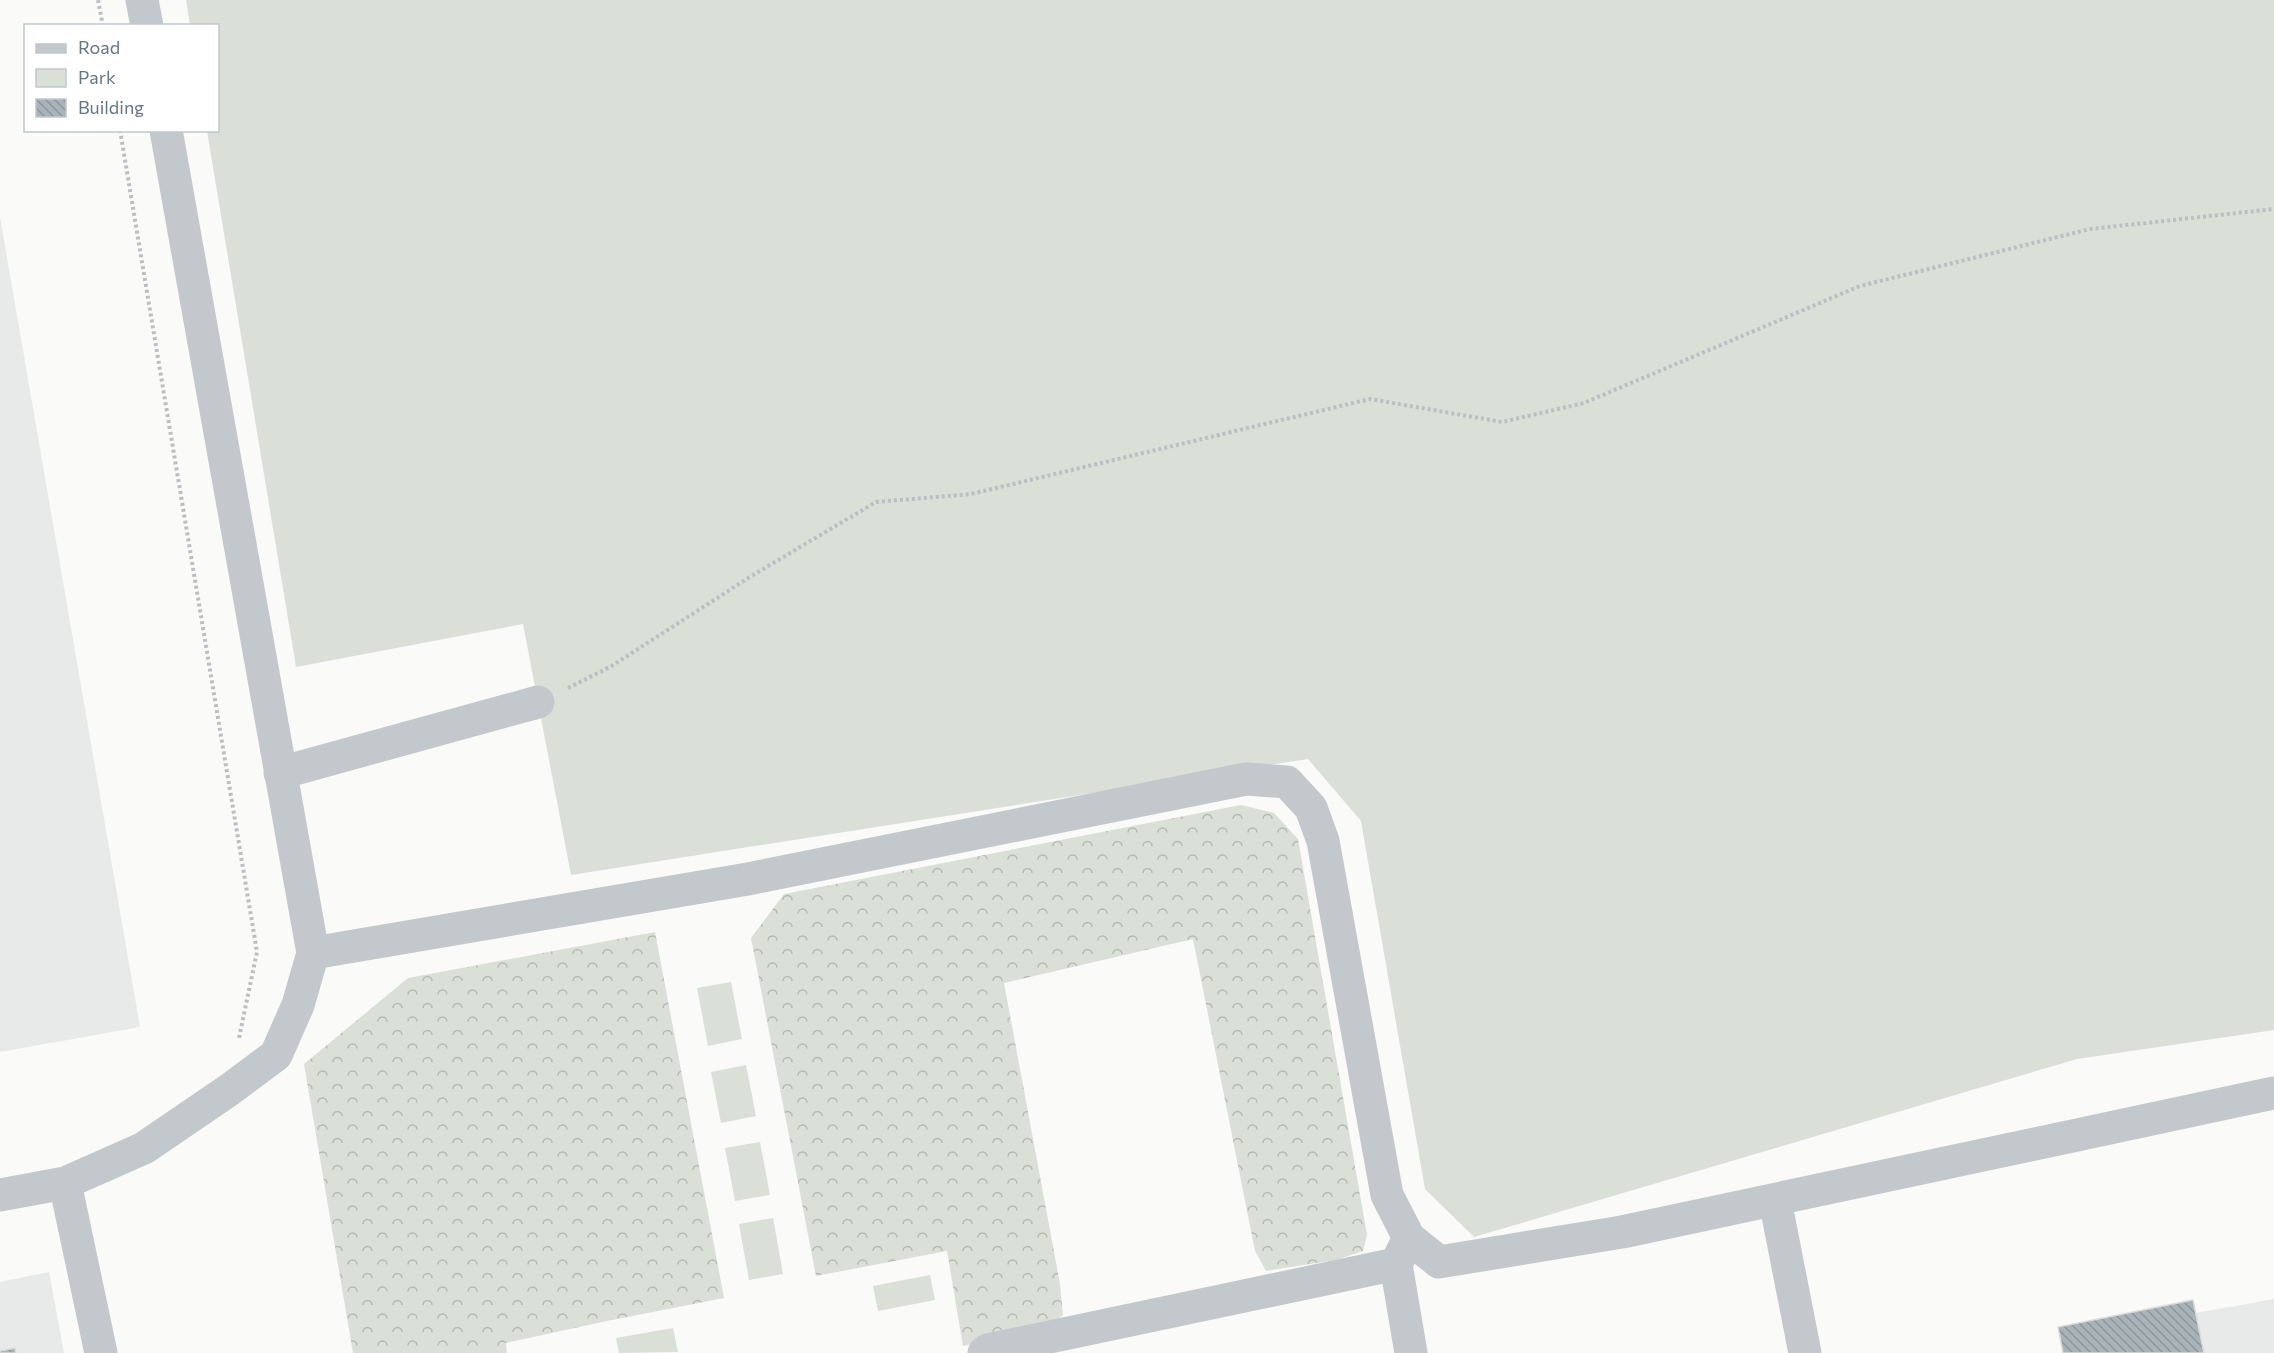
<svg xmlns="http://www.w3.org/2000/svg" width="2274" height="1353" font-family="Commissioner,sans-serif">
<style>
.built{fill:#e8e9e9}
.green{fill:#dadfd7}
.forest{fill:url(#forest-crowns)}
.building{fill:url(#building-back-hatch);stroke:#dcdcda;stroke-width:1.5}
.lines{fill:none;stroke-linecap:round;stroke-linejoin:round}
.path{stroke:#bbbfc2;stroke-width:4;stroke-dasharray:3 3;stroke-linecap:butt}
.minor{stroke:#c3c8cc;stroke-width:33}
</style>
<defs>
<pattern id="forest-crowns" width="20" height="18" patternUnits="userSpaceOnUse" patternTransform="scale(1.5)"><rect width="20" height="18" fill="#dadfd7"/><path d="M2 6a3 3 0 1 1 6 0M12 15a3 3 0 1 1 6 0" fill="none" stroke="#b4b9b4"/></pattern>
<pattern id="building-back-hatch" width="6" height="6" patternUnits="userSpaceOnUse" patternTransform="scale(1.5)"><rect width="6" height="6" fill="#aab3b9"/><path d="M-1 5l2 2M0 0l6 6M5-1l2 2" fill="none" stroke="#8e969c"/></pattern>
</defs>
<rect width="100%" height="100%" fill="#fafaf8"/>
<!-- built -->
<path class="built" d="M 0,217 L 140,1027 L 0,1052 Z
M 49,1272 L 64,1353 L 0,1353 L 0,1282 Z
M 2274,1299 L 2274,1353 L 2063,1353 L 2058,1327 L 2193,1300 L 2196,1313 Z"/>
<!-- green -->
<path class="green" d="M 186,0 L 2274,0 L 2274,1030 L 2077,1059 L 1474,1237 L 1425,1189 L 1361,821 L 1308,759 L 571,875 L 523,624 L 296,667 L 207,131 L 218,130 L 218,26 L 190,25 Z
M 731,982 L 742,1039 L 708,1046 L 697,988 Z
M 746,1065 L 756,1116 L 721,1123 L 711,1072 Z
M 760,1142 L 770,1195 L 735,1201 L 725,1148 Z
M 773,1218 L 783,1274 L 749,1280 L 739,1224 Z
M 930,1275 L 935,1300 L 878,1311 L 873,1286 Z
M 673,1328 L 678,1352 L 619,1353 L 616,1338 Z"/>
<!-- forest -->
<path class="forest" d="M 1241,805 L 1274,813 L 1298,839 L 1367,1235 L 1363,1251 L 1336,1260 L 1266,1271 L 1255,1251 L 1193,939 L 1004,983 L 1060,1284 L 1063,1315 L 1044,1330 L 963,1346 L 947,1251 L 816,1276 L 751,938 L 784,894 Z
M 655,932 L 724,1298 L 607,1321 L 506,1343 L 507,1353 L 353,1353 L 304,1064 L 408,978 Z"/>
<!-- building -->
<path class="building" d="M 2193,1300 L 2204,1353 L 2063,1353 L 2058,1327 Z
M 15,1348 L 16,1353 L 0,1353 L 0,1351 Z"/>
<g class="lines">
<!-- path -->
<path class="path" d="M 98,0 L 103,26
M 120,130 L 257,952 L 239,1038
M 568,688 L 610,667 L 753,575 L 876,502 L 971,494 L 1370,399 L 1502,422 L 1584,403 L 1860,286 L 2090,229 L 2274,209"/>
<!-- minor -->
<path class="minor" d="M 142,0 L 147,26
M 280,773 L 538,702
M 313,953 L 748,879 L 1246,779 L 1287,782 L 1311,808 L 1323,841 L 1387,1195 L 1409,1238 L 1439,1262 L 1622,1232 L 2274,1093
M 65,1183 L 101,1353
M 0,1195 L 65,1183 L 144,1148 L 229,1090 L 276,1055 L 298,1005 L 313,953 L 166,130
M 1775,1200 L 1805,1353
M 1406,1244 L 1396,1264 L 1411,1353
M 984,1353 L 988,1350 L 1396,1264"/>
</g>
<!-- legend -->
<rect x="24" y="24" width="195" height="108" fill="#ffffff" stroke="#c1c8cd" stroke-width="1.5"/>
<rect x="36" y="44" width="30" height="9" fill="#c3c8cc" stroke="#c1c8cd" stroke-width="1.5"/>
<text x="78" y="54" font-size="18" fill="#657683">Road</text>
<rect x="36" y="69" width="30" height="18" fill="#dadfd7" stroke="#c1c8cd" stroke-width="1.5"/>
<text x="78" y="84" font-size="18" fill="#657683">Park</text>
<rect x="36" y="99" width="30" height="18" fill="url(#building-back-hatch)" stroke="#c1c8cd" stroke-width="1.5"/>
<text x="78" y="114" font-size="18" fill="#657683">Building</text>
</svg>
